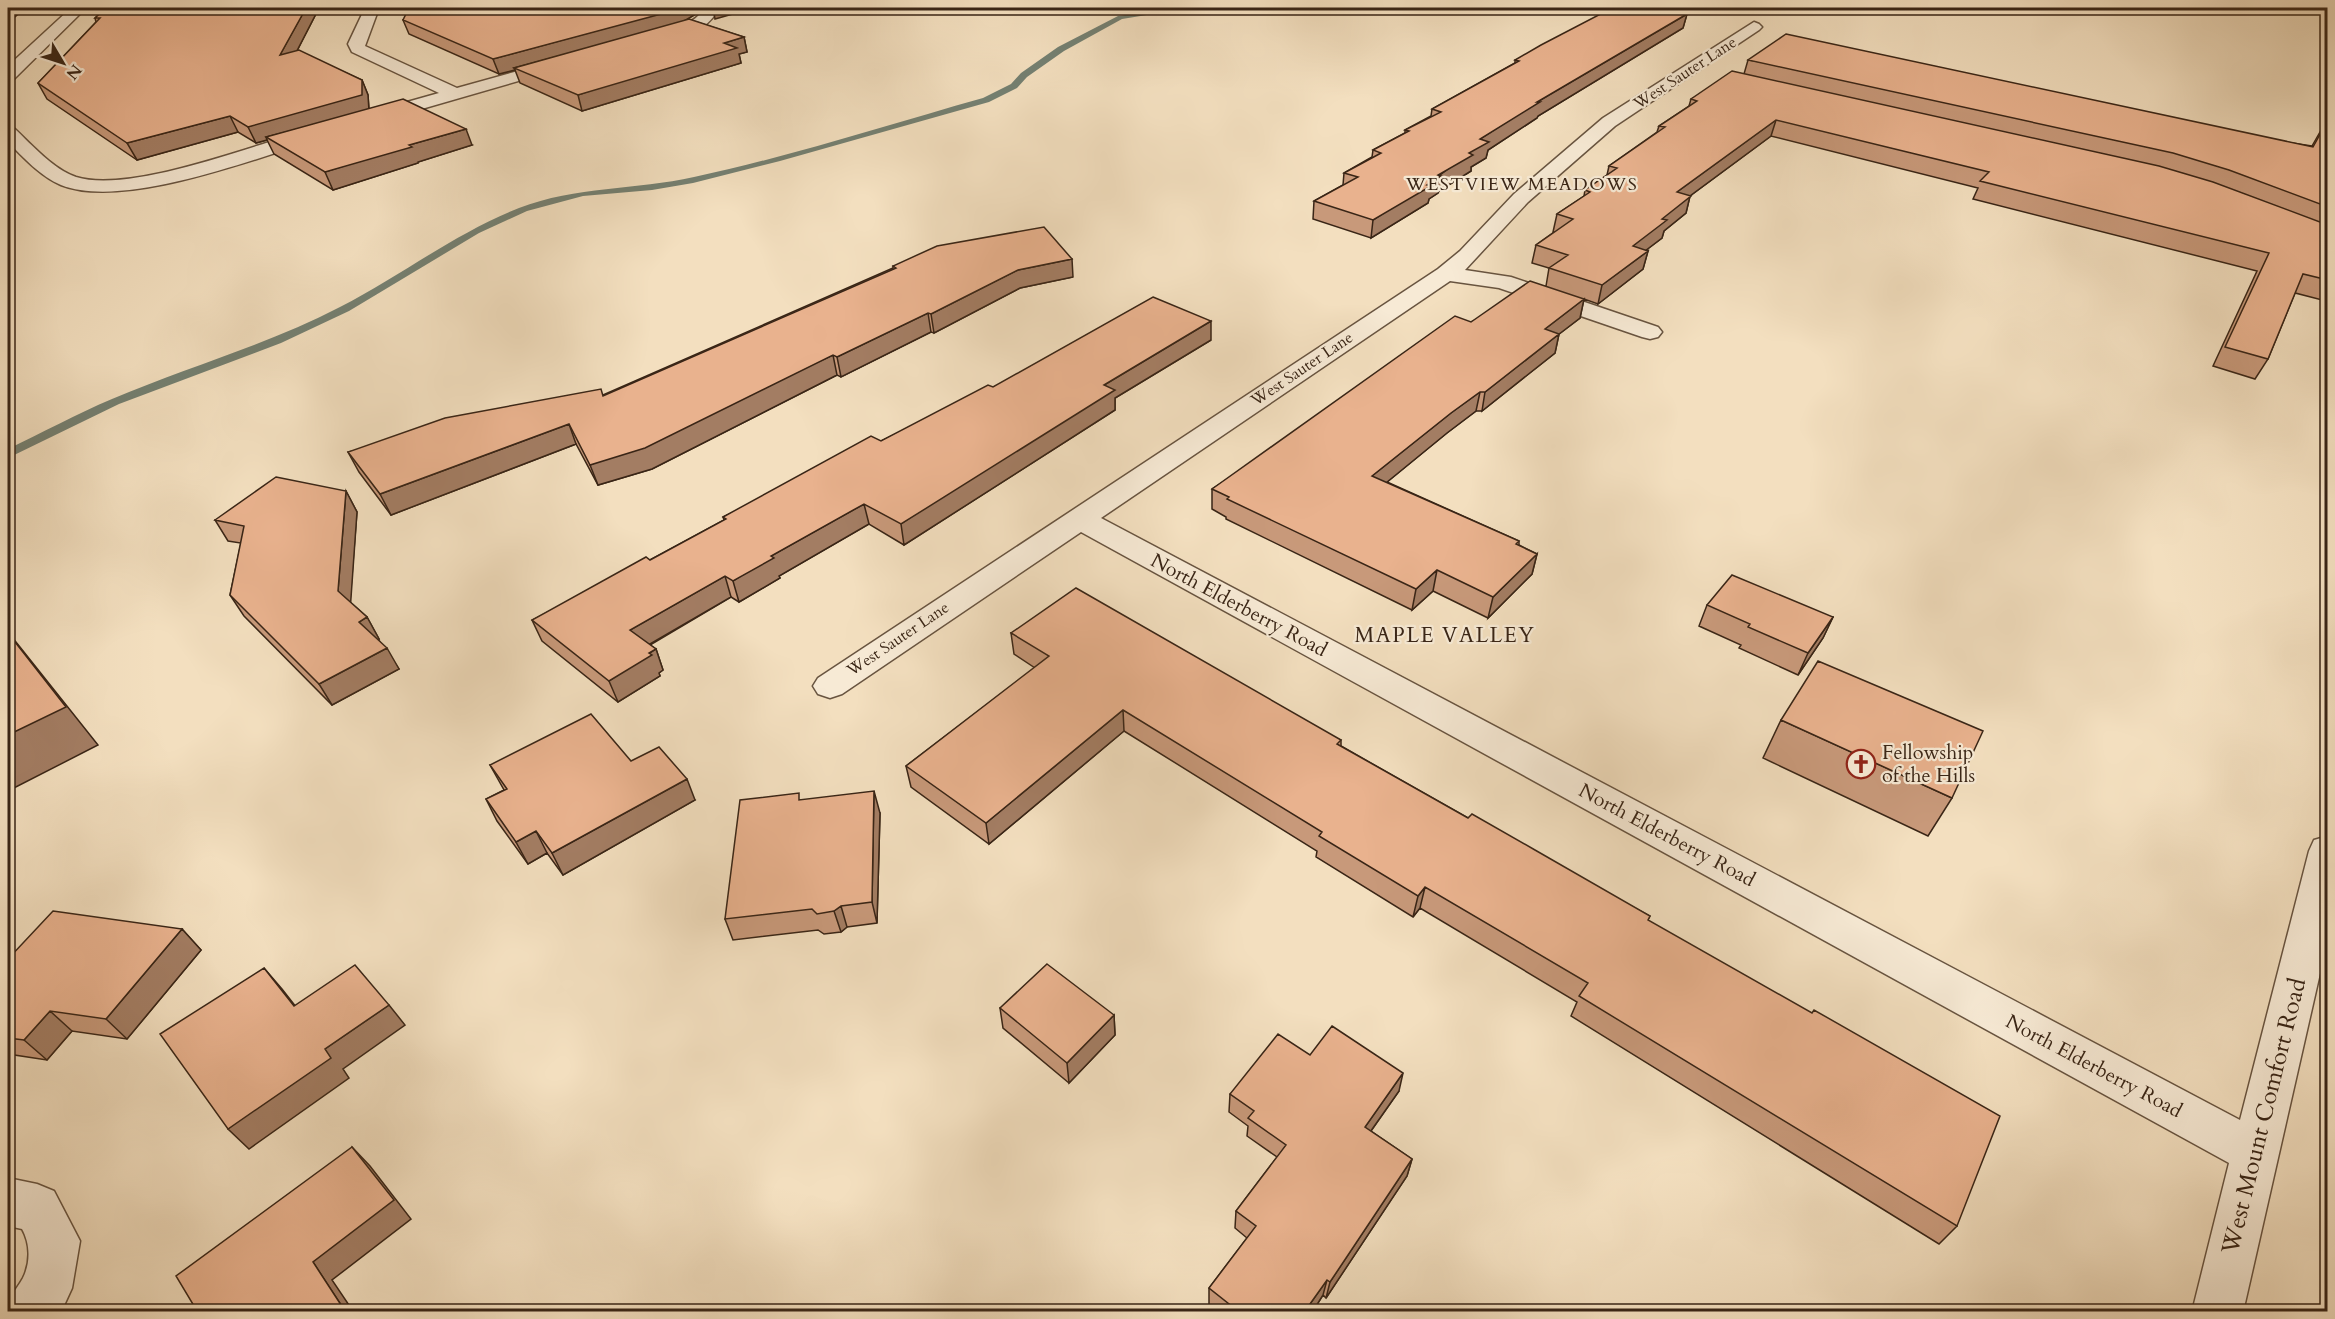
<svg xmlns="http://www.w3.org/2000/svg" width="2335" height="1319" font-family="Cardo,serif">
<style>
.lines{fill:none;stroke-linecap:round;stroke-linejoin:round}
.stream{fill:#748072;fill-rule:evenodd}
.minor-casing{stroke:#685440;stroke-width:3}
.minor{fill:#f7ead5;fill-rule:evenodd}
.wall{fill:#c8997a;stroke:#392516;stroke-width:1.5}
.shaded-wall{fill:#a37d63;stroke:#392516;stroke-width:1.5}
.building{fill:#e9b28e;stroke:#392516;stroke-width:1.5}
.labels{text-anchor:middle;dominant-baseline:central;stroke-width:4.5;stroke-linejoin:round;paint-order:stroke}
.far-street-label{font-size:16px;fill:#392516;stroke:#f7ead5}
.far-neighbourhood-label{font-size:18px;letter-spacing:1.5px;fill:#392516;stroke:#f7ead5}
.street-label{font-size:20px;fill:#392516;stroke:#f7ead5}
.poi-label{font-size:20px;fill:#392516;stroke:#f7ead5;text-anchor:start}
.neighbourhood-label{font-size:21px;letter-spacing:1.5px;fill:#392516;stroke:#f7ead5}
.near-street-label{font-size:24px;fill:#392516;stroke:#f7ead5}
</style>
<rect width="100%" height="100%" fill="#f3dfbf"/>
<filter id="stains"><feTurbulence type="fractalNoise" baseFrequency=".00333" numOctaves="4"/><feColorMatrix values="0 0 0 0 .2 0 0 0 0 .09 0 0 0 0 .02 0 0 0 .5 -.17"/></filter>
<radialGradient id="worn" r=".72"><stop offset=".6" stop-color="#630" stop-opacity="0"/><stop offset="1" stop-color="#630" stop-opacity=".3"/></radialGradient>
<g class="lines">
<!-- stream -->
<path class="stream" d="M 1176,8 L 1190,8 L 1122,19 L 1064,51 L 1027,77 L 1017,88 L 989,102 L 780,161 L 693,183 L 652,190 L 583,196 L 527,211 L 479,233 L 349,311 L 281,343 L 119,404 L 8,458 L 8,449 C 42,433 76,414 112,399 C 187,367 267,345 340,307 C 401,276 455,233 519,208 C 576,186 636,190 694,177 C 792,156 887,125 983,98 L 1011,84 L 1021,73 L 1058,47 L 1118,16 Z"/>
<!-- minor casing -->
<g class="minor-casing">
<path id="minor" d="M 71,8 L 86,8 L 14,79 L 8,80 L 8,66 Z
M 365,8 L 379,8 L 365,46 L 457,88 L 561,59 L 569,64 L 567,67 L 380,121 L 368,121 L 365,117 L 368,113 L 439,93 L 352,52 L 348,44 Z
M 695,8 L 711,8 L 716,13 C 703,34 679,36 657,42 L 651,40 L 649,37 L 651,34 C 668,29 688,27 700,14 Z
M 1754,22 L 1759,24 L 1762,27 L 1759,30 L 1615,126 L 1528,202 L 1465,270 L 1511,277 L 1658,327 L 1662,332 L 1658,337 L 1650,339 L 1642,337 L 1499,288 L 1450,281 L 1101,518 L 2240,1120 L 2309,851 L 2314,840 L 2328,836 L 2328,938 L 2243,1312 L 2192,1312 L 2229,1163 L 1081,532 L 842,694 L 830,698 L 818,694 L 813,686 L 818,678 L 1438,269 L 1460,251 L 1514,194 L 1603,118 Z
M 8,127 L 15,129 C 32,145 53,169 76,177 C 131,194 255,144 313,129 L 320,131 L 322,135 L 320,139 C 255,158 124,210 61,185 C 41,177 23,157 8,142 Z
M 8,1178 L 37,1184 L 54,1191 L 80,1241 L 72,1288 L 61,1312 L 8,1312 C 8,1296 16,1291 23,1278 C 31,1262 30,1243 22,1229 L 8,1226 Z"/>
</g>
<!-- minor -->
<use href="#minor" class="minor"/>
</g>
<!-- wall -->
<path class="wall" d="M 106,8 L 319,8 L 297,51 L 362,80 L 368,95 L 369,109 L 472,145 L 418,162 L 418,163 L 333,190 L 274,154 L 267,140 L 256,143 L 238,132 L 137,160 L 47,99 L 38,83 L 96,22 L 95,18 Z
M 696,14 L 687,19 L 744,37 L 747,52 L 739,54 L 741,63 L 582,111 L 520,83 L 515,70 L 499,74 L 409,34 L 403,20 Z
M 1687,14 L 1683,28 L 1538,116 L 1537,118 L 1488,150 L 1486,158 L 1471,167 L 1471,171 L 1439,191 L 1438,193 L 1429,199 L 1428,203 L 1371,238 L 1313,219 L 1314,201 L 1343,185 L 1344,173 L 1372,157 L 1373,150 L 1405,133 L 1405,130 L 1431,116 L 1432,109 L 1515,63 L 1515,60 Z
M 1748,60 L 2312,146 L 2328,118 L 2328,300 L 2326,301 L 2295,293 L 2268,359 L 2255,379 L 2213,366 L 2257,271 L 1973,199 L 1978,188 L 1771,136 L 1690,196 L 1686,213 L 1664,231 L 1662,238 L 1646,250 L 1648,251 L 1643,269 L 1598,304 L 1584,299 L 1580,318 L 1559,334 L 1555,353 L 1482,411 L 1476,411 L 1447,433 L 1387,482 L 1519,541 L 1519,545 L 1537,554 L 1532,574 L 1488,618 L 1433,591 L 1412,610 L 1226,519 L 1226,517 L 1212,509 L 1212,489 L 1471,322 L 1546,286 L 1549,268 L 1532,263 L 1536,245 L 1554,232 L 1553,232 L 1557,214 L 1584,196 L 1585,190 L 1607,175 L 1609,166 L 1657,132 L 1659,126 L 1689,106 L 1691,99 L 1744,74 Z
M 893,266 L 1073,277 L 1020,288 L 934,333 L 931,332 L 841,377 L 837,375 L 652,469 L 598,485 L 576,444 L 391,515 L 359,472 L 348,452 L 603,395 L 893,268 Z
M 1211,340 L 1115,398 L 1115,410 L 904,545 L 869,524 L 779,576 L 780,578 L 739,602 L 731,597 L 650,645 L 656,649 L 663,670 L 659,673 L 660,676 L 618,702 L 542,641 L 532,620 L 650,560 L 724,520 L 723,517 L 993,387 Z
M 346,491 L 357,512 L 350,602 L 367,617 L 379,639 L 378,639 L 399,669 L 332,705 L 244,616 L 230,595 L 241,543 L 228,541 L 215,520 Z
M 1707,605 L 1833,617 L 1823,638 L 1798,675 L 1739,648 L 1741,645 L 1699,626 Z
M 1011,633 L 1341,740 L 1341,746 L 1468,818 L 1650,916 L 1648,920 L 1957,1226 L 1939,1244 L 1571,1016 L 1577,1002 L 1420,908 L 1413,917 L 1316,857 L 1317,851 L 1124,731 L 989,844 L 911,787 L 906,766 L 1035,668 L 1014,654 Z
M 1781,720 L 1952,798 L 1928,836 L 1763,758 Z
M 631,761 L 695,800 L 563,875 L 547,853 L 528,864 L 497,821 L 486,799 L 504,790 L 490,765 Z
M 801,800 L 880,813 L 877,923 L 847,927 L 841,932 L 824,934 L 818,930 L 733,940 L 725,919 Z
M 182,929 L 201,950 L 127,1039 L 72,1031 L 47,1060 L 8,1054 L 8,959 Z
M 1000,1008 L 1114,1015 L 1115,1035 L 1069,1083 L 1003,1028 Z
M 1310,1055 L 1399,1091 L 1371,1131 L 1412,1159 L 1407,1176 L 1326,1298 L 1323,1295 L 1313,1311 L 1218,1311 L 1209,1304 L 1209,1288 L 1247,1238 L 1235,1228 L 1236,1211 L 1277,1157 L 1247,1136 L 1248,1126 L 1229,1112 L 1230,1094 Z"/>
<!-- shaded-wall -->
<path class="shaded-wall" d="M 8,8 L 25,8 L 8,23 Z
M 306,8 L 319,8 L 287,70 L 280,55 Z
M 679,8 L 694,8 L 696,14 L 679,24 L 514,68 L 515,70 L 499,74 L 493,59 Z
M 713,8 L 754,8 L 715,19 Z
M 1687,14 L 1683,28 L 1538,116 L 1537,118 L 1488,150 L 1486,158 L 1471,167 L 1471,171 L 1439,191 L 1438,193 L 1429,199 L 1428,203 L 1371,238 L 1373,220 L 1427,185 L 1469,153 L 1480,139 L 1537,102 Z
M 744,37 L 747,52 L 739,54 L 741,63 L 582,111 L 578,95 L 724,43 Z
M 362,80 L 368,95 L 369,111 L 266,137 L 267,140 L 256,143 L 248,127 Z
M 230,116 L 238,132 L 137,160 L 127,143 Z
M 1776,120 L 1771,136 L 1690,196 L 1686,213 L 1664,231 L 1662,238 L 1628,264 L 1633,246 L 1662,219 L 1677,192 Z
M 466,129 L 472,145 L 418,162 L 418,163 L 333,190 L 325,172 L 409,145 Z
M 1648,251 L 1643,269 L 1598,304 L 1602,285 Z
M 1072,259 L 1073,277 L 1020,288 L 934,333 L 931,314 L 1018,270 Z
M 1584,299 L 1580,318 L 1541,348 L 1545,329 Z
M 928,313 L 931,332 L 841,377 L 837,357 Z
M 1211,321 L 1211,340 L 1115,398 L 1115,410 L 904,545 L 901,524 L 1104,385 Z
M 1559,334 L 1555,353 L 1482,411 L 1485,392 Z
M 833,355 L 837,375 L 652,469 L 598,485 L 590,465 Z
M 1480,392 L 1476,411 L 1447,433 L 1370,496 L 1372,476 L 1451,413 Z
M 569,424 L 576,444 L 391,515 L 380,494 Z
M 346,491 L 357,512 L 350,612 L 338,591 Z
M 864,504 L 869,524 L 779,576 L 780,578 L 739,602 L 733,581 L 771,556 Z
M 1537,554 L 1532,574 L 1488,618 L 1493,597 Z
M 1437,570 L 1433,591 L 1412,610 L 1416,589 Z
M 725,576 L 731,597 L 638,651 L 630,630 Z
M 367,617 L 379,639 L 371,643 L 359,622 Z
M 1833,617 L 1823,638 L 1798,675 L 1808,653 Z
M 8,632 L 98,745 L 8,791 Z
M 387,648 L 399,669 L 332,705 L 319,684 Z
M 656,649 L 663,670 L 659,673 L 660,676 L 618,702 L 609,681 Z
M 1123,710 L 1124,731 L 989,844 L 986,823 Z
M 687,779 L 695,800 L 563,875 L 552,853 Z
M 874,791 L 880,813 L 877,923 L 872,902 Z
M 536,831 L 547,853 L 528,864 L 516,842 Z
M 1425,887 L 1420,908 L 1413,917 L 1418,896 Z
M 841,906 L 847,927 L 841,932 L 834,911 Z
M 182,929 L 201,950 L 127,1039 L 106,1019 Z
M 264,968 L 282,989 L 311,1026 L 294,1006 Z
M 389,1005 L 405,1025 L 343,1069 L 349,1078 L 249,1149 L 228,1129 L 325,1049 Z
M 50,1011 L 72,1031 L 47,1060 L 24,1040 Z
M 1114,1015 L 1115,1035 L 1069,1083 L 1067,1063 Z
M 1403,1073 L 1399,1091 L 1361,1145 L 1365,1127 Z
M 352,1147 L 370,1166 L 411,1219 L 332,1280 L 353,1311 L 345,1311 L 313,1262 Z
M 1412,1159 L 1407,1176 L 1326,1298 L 1330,1282 Z
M 1327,1280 L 1323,1295 L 1313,1311 L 1305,1311 Z"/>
<!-- building -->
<path class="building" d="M 106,8 L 306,8 L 280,55 L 299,50 L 362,80 L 362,95 L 248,127 L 230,116 L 127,143 L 38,83 L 100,18 L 95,18 Z
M 409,8 L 679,8 L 676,10 L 493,59 L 403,20 Z
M 1612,8 L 1655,8 L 1687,14 L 1537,102 L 1540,102 L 1480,139 L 1489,142 L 1469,153 L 1473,155 L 1438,175 L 1441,176 L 1427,185 L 1431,186 L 1373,220 L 1314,201 L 1358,177 L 1344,173 L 1381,153 L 1373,150 L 1409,131 L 1405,130 L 1441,112 L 1432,109 L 1519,61 L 1515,60 L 1541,45 Z
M 689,19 L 744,37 L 724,43 L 737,48 L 578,95 L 514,68 Z
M 1786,34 L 2313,147 L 2328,120 L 2328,207 L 2229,170 L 2173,153 L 1748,60 Z
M 1732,71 L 2159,166 L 2213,182 L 2328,225 L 2328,280 L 2303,274 L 2268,359 L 2225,347 L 2269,253 L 1980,181 L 1989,172 L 1776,120 L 1677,192 L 1691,196 L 1662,219 L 1667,220 L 1633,246 L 1648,251 L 1602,285 L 1549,268 L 1568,255 L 1536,245 L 1573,219 L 1557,214 L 1590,192 L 1585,190 L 1617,168 L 1609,166 L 1665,127 L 1659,126 L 1697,101 L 1691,99 Z
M 403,99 L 466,129 L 409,145 L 412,147 L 325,172 L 266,137 Z
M 1044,227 L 1072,259 L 1018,270 L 931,314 L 928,313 L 837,357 L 833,355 L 645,448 L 590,465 L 569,424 L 380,494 L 348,452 L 445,418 L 601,389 L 603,396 L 896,268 L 893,266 L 937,246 Z
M 1530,281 L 1584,299 L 1545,329 L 1559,334 L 1485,392 L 1480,392 L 1451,413 L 1372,476 L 1519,541 L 1516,544 L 1537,554 L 1493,597 L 1437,570 L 1416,589 L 1227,499 L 1229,497 L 1212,489 L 1455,316 L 1471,322 Z
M 1153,297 L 1211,321 L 1104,385 L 1115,390 L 901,524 L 864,504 L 771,556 L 774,558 L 733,581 L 725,576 L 630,630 L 656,649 L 649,653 L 652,655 L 609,681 L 532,620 L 646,557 L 650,560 L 726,519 L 723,517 L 871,436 L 881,441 L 988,385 L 993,387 Z
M 276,477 L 346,491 L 338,591 L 367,617 L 359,622 L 387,648 L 319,684 L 230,595 L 244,526 L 215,520 Z
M 1732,575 L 1833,617 L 1808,653 L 1748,627 L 1750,624 L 1707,605 Z
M 1076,588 L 1341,740 L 1337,744 L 1468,818 L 1472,814 L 1535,850 L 1650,916 L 1648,920 L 1812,1013 L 1814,1010 L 2000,1116 L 1957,1226 L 1579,996 L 1588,983 L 1425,887 L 1418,896 L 1319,836 L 1322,832 L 1123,710 L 986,823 L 906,766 L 1049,656 L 1011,633 Z
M 8,633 L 66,707 L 8,735 Z
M 1818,661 L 1983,731 L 1952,798 L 1781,720 Z
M 591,714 L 631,761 L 659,747 L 687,779 L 552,853 L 536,831 L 516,842 L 486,799 L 507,789 L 490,765 Z
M 874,791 L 872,902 L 841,906 L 834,911 L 817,914 L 812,909 L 725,919 L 740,800 L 799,793 L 799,800 Z
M 53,911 L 182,929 L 106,1019 L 50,1011 L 24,1040 L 8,1038 L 8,959 Z
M 1047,964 L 1114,1015 L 1067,1063 L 1000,1008 Z
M 355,965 L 389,1005 L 325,1049 L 331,1058 L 228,1129 L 160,1034 L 264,968 L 294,1006 Z
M 1332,1026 L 1403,1073 L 1365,1127 L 1412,1159 L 1330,1282 L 1327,1280 L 1305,1311 L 1238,1311 L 1209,1288 L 1256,1226 L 1236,1211 L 1286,1145 L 1248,1118 L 1254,1111 L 1230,1094 L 1278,1034 L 1310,1055 Z
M 352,1147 L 394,1200 L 313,1262 L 345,1311 L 197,1311 L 176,1276 Z"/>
<!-- icons -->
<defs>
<g id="church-ring" transform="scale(1.5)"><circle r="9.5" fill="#f7ead5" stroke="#8f2418" stroke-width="1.5"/><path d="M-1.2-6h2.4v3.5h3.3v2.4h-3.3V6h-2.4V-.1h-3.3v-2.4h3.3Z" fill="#8f2418"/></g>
</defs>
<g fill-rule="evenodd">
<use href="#church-ring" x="1861" y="764"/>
</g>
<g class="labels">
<!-- far-street labels -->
<g class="far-street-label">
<text transform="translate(1685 73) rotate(-33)">West Sauter Lane</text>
<text transform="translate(1302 369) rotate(-34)">West Sauter Lane</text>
<text transform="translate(898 639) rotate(-34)">West Sauter Lane</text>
</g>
<!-- far-neighbourhood labels -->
<g class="far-neighbourhood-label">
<text x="1522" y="184">WESTVIEW MEADOWS</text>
</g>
<!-- street labels -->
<g class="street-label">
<text transform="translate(1239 605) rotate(28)">North Elderberry Road</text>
<text transform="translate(1667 835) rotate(28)">North Elderberry Road</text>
<text transform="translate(2094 1066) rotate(28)">North Elderberry Road</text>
</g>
<!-- poi labels -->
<g class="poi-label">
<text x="1882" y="752">Fellowship<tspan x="1882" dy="23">of the Hills</tspan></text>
</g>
<!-- neighbourhood labels -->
<g class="neighbourhood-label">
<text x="1445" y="635">MAPLE VALLEY</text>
</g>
<!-- near-street labels -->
<g class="near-street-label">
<text transform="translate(2264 1116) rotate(-76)">West Mount Comfort Road</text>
</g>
</g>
<!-- margin -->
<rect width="2335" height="1319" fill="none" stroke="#f3dfbf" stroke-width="30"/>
<rect x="9" y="9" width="2317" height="1301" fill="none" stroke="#392516" stroke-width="3"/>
<rect x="15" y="15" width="2305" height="1289" fill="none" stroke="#392516" stroke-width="1.5"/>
<!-- north arrow -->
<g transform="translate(63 63) rotate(129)" stroke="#f7ead5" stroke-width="4.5" paint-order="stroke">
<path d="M0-4.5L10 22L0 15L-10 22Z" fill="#392516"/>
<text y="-9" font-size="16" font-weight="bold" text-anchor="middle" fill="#392516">N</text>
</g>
<rect width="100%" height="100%" filter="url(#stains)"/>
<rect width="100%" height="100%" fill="url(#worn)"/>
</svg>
